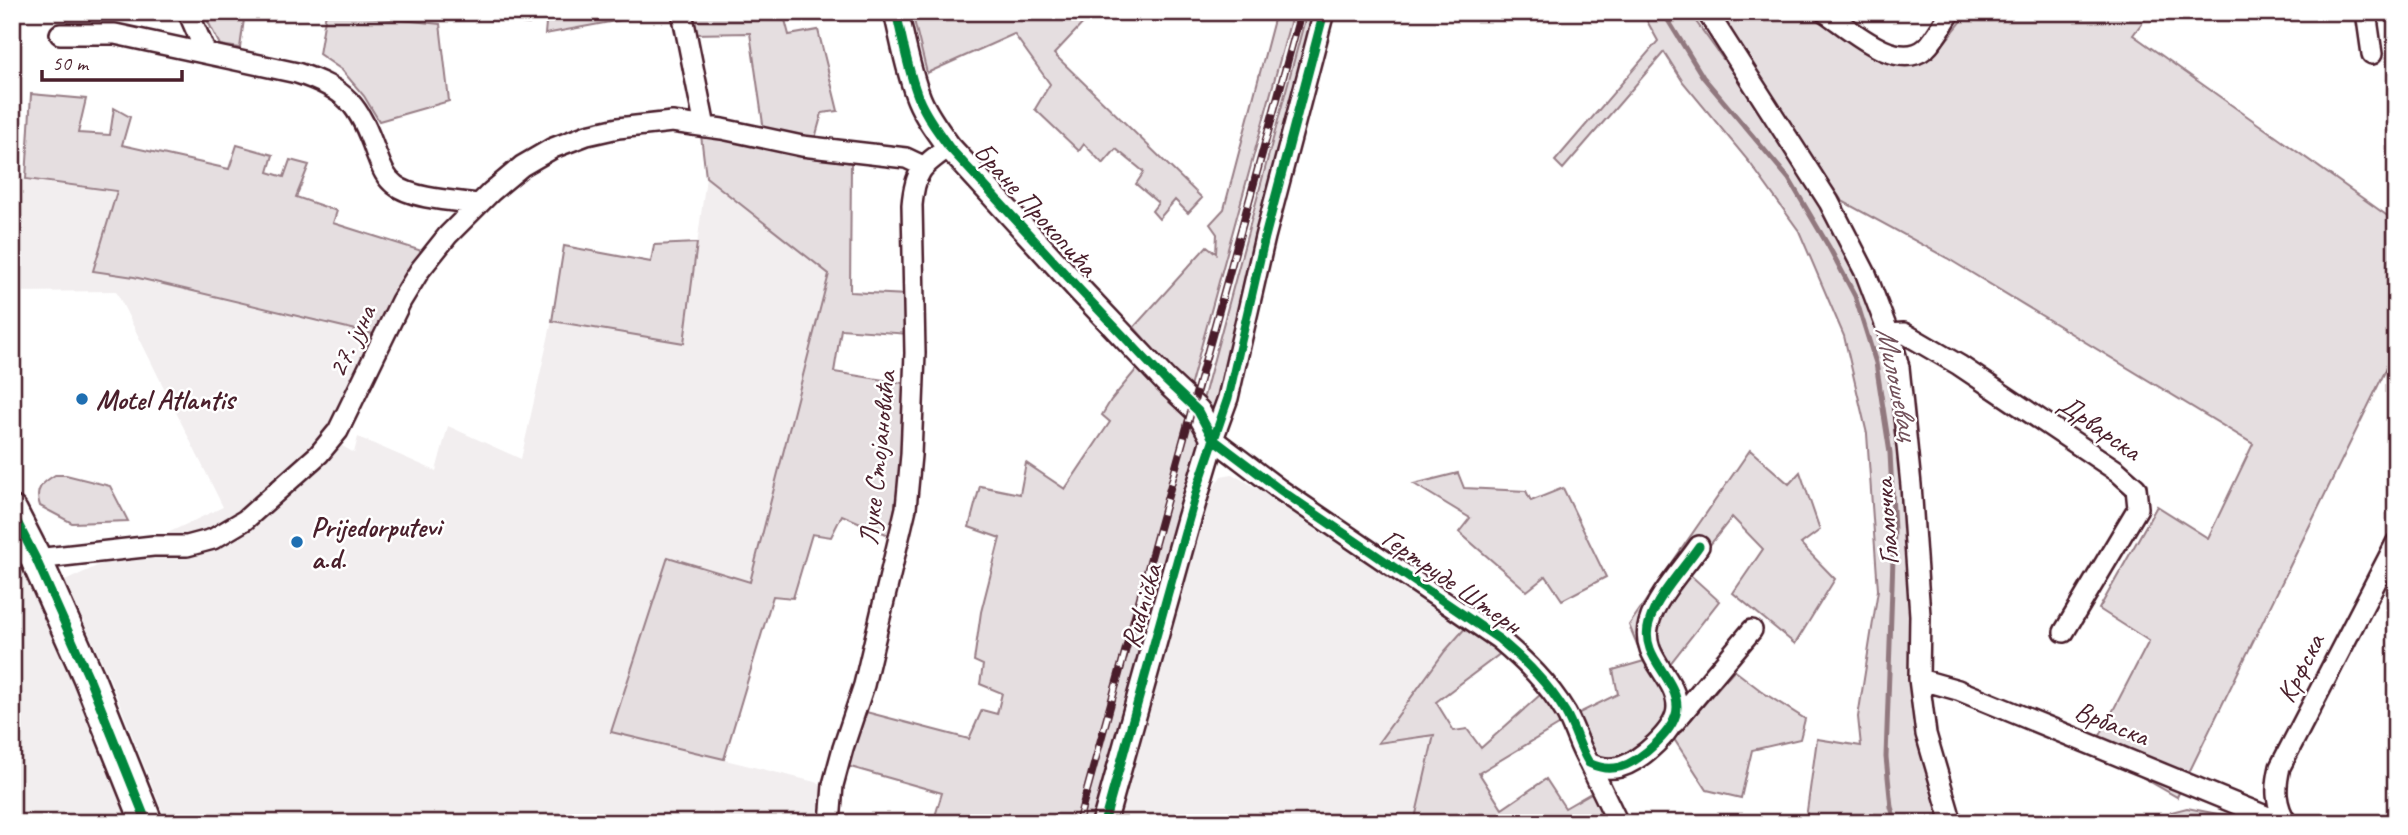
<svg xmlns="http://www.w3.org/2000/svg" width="2408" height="835" font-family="Caveat,sans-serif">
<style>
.built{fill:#f2eeef}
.green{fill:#e5dee0;stroke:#987e86;stroke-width:2}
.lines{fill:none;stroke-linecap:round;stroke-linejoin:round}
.stream{stroke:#91787e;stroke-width:5}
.minor-casing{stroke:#4a1f2b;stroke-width:24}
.tertiary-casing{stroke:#4a1f2b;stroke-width:28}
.primary-casing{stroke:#4a1f2b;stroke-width:35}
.minor{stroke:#fff;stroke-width:19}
.tertiary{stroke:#fff;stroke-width:23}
.primary{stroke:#fff;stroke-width:30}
.rail-casing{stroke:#4a1f2b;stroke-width:8}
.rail{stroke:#fff;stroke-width:5;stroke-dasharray:16;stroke-linecap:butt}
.cycleway-casing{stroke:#fff;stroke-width:13}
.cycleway{stroke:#00873e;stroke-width:9}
.poi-dot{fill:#1f6fb2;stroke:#fff;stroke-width:2.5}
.labels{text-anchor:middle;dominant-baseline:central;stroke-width:5;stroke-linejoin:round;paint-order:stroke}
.street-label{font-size:28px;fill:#4a1f2b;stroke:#fff}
.poi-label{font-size:28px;font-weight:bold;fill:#4a1f2b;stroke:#fff;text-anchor:start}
.water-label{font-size:30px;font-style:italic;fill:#74535c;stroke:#fff}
</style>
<rect width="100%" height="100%" fill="#fff"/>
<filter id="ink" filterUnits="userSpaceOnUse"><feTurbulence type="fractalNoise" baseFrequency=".0143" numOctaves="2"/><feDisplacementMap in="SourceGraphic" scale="14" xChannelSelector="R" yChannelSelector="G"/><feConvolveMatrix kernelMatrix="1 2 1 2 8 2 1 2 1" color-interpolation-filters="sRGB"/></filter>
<g filter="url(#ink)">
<!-- built -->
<path class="built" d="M 12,177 L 118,191 L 94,271 L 134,277 L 373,334 L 326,436 L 354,453 L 358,437 L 436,471 L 448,426 L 521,459 L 552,321 L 684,343 L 706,177 L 829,274 L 750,582 L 611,732 L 823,784 L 822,823 L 167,823 L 110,679 L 65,581 L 223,507 L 116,291 L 12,292 Z
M 1232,474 L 1269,495 L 1378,571 L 1467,626 L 1445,651 L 1379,742 L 1434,734 L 1414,823 L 1116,823 L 1205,501 L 1221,476 Z
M 12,548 L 52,629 L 132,823 L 12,823 L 14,784 L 12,775 Z"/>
<!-- green -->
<path class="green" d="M 203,12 L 245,12 L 240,48 L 220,45 Z
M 326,12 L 440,24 L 449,101 L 379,121 L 364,96 L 342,70 L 319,54 Z
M 425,12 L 530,12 L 529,24 Z
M 547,12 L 664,12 L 545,34 Z
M 687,12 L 783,12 L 789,35 L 818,30 L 838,111 L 822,113 L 814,142 L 764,131 L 750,33 L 692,34 Z
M 912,12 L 1080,12 L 1087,19 L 1054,54 L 1202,198 L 1188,213 L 1175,200 L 1159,219 L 1152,211 L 1158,203 L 1136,184 L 1144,172 L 1116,149 L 1103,164 L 1084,144 L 1079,151 L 1035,109 L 1050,84 L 1014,34 L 927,73 Z
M 1276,12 L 1293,12 L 1189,391 L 1134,327 L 1207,246 L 1216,253 L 1217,234 L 1210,224 L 1224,209 Z
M 1307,12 L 1317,12 L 1237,349 L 1214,409 L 1203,400 Z
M 1642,12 L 1689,12 L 1814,185 L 1862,276 L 1890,357 L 1905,465 L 1912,685 L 1945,823 L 1818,823 L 1806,818 L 1817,739 L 1861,746 L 1858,717 L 1878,590 L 1867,434 L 1844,336 L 1799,231 L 1750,163 L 1683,82 L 1664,52 L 1563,169 L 1555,161 L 1658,41 Z
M 1718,12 L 1830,12 L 1913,60 L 1936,53 L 1969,12 L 2150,12 L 2133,35 L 2396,222 L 2396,349 L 2177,797 L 2093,749 L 2149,641 L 2099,609 L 2157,506 L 2208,538 L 2253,444 L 1947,258 L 1842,201 L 1761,82 Z
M 31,94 L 86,99 L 78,133 L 110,135 L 114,108 L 130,117 L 122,145 L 229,169 L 237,145 L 273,155 L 268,172 L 284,177 L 290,160 L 309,165 L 296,197 L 337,211 L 333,223 L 425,252 L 405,278 L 373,334 L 134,277 L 93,271 L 117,191 L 26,179 Z
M 701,135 L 851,163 L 850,292 L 907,295 L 909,334 L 841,329 L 834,372 L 909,384 L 904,443 L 891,536 L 842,515 L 831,537 L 812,534 L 793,598 L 773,596 L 724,759 L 611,732 L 668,557 L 750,582 L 829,274 L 706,177 Z
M 697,243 L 684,343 L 552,321 L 564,246 L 651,262 L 654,245 Z
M 1140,365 L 1202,432 L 1201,453 L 1097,823 L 933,823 L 942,793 L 847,766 L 866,712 L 969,739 L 982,710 L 997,714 L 1002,693 L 980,684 L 983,665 L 974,661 L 981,612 L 1000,538 L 969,527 L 980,486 L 1020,494 L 1026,463 L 1065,489 L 1110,422 L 1102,415 L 1111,400 Z
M 1750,450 L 1789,484 L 1800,472 L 1820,530 L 1801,544 L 1835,579 L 1795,644 L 1733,593 L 1763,549 L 1732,517 L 1688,573 L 1719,601 L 1659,678 L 1666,693 L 1669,715 L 1657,735 L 1629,756 L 1606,761 L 1589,754 L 1573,716 L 1618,694 L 1613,670 L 1644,661 L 1629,625 Z
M 1458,473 L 1464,488 L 1526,491 L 1531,501 L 1563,488 L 1606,577 L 1562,600 L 1546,576 L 1527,591 L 1459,532 L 1470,518 L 1414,484 Z
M 55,475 L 66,475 L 110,486 L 128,521 L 72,523 L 40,506 C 34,489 42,483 55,475 Z
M 1467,626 L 1505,650 L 1436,702 L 1454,731 L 1467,729 L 1481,748 L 1541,694 L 1562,723 L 1479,773 L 1502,809 L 1546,779 L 1565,808 L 1593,792 L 1608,823 L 1414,823 L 1434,735 L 1378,743 L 1445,651 Z
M 1734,670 L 1764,693 L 1805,719 L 1800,739 L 1752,750 L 1741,798 L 1707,790 L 1674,739 Z
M 2187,808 L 2233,817 L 2246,823 L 2165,823 L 2171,812 Z"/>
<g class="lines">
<!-- stream -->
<path class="stream" d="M 1663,12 L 1703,77 L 1789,179 L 1829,247 L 1855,296 L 1876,363 L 1890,453 L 1894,530 L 1886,757 L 1891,807 L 1896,823"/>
<!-- minor casing -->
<g class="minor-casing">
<path id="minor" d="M 188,12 L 206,53
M 682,12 L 705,127
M 1324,12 L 1265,237 L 1228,398 L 1213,439 L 1279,489 L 1499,639 C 1525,661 1548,683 1566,713 C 1575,729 1579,747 1589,763 C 1599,768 1608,770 1620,767 C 1640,761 1677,730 1677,707 C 1677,677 1639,657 1649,623 C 1656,597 1684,568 1699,546
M 1707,12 L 1829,202 L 1866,274 L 1893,345 L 1899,367 L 1911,485 L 1920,615 L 1919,679 L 1926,734 L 1952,823
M 1825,12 C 1849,28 1897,73 1926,48 C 1936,39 1943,23 1951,12
M 2366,12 L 2372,54
M 60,34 L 115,34 L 297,73 C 347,89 359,105 376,153 C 381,165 384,177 395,185 C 412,199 457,201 479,204
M 1889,334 L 1904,333 L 1959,365 L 2117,471 L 2136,488 L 2138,508 L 2064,632
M 36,559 L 153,546 L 187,546 L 213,539 L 245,520 L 319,454 L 338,431 L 401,301 L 420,270 L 448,235 L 491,192 L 522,166 L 553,148 L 587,135 L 618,128 L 672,122 L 722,129 L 802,146 L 906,158 L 923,166
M 1919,679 L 1958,690 L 2283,823
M 1674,723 L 1752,630
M 1589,763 L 1618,823
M 830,823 L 833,785 L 843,748 L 864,685 L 906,508 L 911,455 L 915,353 L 912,205 C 915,170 922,166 949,147
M 2287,823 C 2275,805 2275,788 2280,767 L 2396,543"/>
</g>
<!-- tertiary casing -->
<g class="tertiary-casing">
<path id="tertiary" d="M 896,12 C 903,41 908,72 919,99 C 926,116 938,132 949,147 L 1079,289 L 1166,381 L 1198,411 L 1213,439 L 1189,519 L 1104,823"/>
</g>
<!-- primary casing -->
<g class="primary-casing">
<path id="primary" d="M 12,512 L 36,559 L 89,678 L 147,823"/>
</g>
<!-- minor -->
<use href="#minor" class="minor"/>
<!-- tertiary -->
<use href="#tertiary" class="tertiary"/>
<!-- primary -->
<use href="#primary" class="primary"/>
<!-- rail casing -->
<g class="rail-casing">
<path id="rail" d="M 1078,823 L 1301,12"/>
</g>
<!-- rail -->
<use href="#rail" class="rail"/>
<!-- cycleway casing -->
<g class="cycleway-casing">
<path id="cycleway" d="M 896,12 C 903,41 908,72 919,99 C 926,116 938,132 949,147 L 1079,289 L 1166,381 L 1198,411 L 1213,439 L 1279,489 L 1499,639 C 1525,661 1548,683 1566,713 C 1575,729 1579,747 1589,763 C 1599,768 1608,770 1620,767 C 1640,761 1677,730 1677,707 C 1677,677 1639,657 1649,623 C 1656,597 1684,568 1699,546
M 12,512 L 36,559 L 89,678 L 147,823
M 1104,823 L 1198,486 L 1228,398 L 1265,237 L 1324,12"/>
</g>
<!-- cycleway -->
<use href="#cycleway" class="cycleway"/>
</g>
</g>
<!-- markers -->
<g class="poi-dot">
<circle cx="82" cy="399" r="7"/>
<circle cx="297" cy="542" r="7"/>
</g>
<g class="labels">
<!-- street labels -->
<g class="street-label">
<text transform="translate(1036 209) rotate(48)">Бране Прокопића</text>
<text transform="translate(351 341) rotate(-64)">27. јуна</text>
<text transform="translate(2100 427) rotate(35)">Дрварска</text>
<text transform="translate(877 458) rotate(-84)">Луке Стојановића</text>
<text transform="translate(1886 522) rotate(-94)">Гламочка</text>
<text transform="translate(1452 581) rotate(35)">Гертруде Штерн</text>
<text transform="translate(1141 606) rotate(-74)">Rudnička</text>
<text transform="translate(2300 668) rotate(-63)">Крфска</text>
<text transform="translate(2112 723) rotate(22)">Врбаска</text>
</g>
<!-- poi labels -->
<g class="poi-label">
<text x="96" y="399">Motel Atlantis</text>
<text x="311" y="526">Prijedorputevi<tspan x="311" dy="32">a.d.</tspan></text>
</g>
<!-- water labels -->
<g class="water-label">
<text transform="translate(1898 383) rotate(78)">Милошевац</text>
</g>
</g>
<!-- margin -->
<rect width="2408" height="835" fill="none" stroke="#fff" stroke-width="42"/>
<rect x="21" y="21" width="2366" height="793" fill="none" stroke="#4a1f2b" stroke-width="2.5" filter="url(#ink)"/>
<!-- scale -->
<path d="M42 70v10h140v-10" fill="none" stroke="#4a1f2b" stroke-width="3.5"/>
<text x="52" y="70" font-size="21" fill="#4a1f2b" stroke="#ffffff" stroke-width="5" paint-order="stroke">50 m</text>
</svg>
